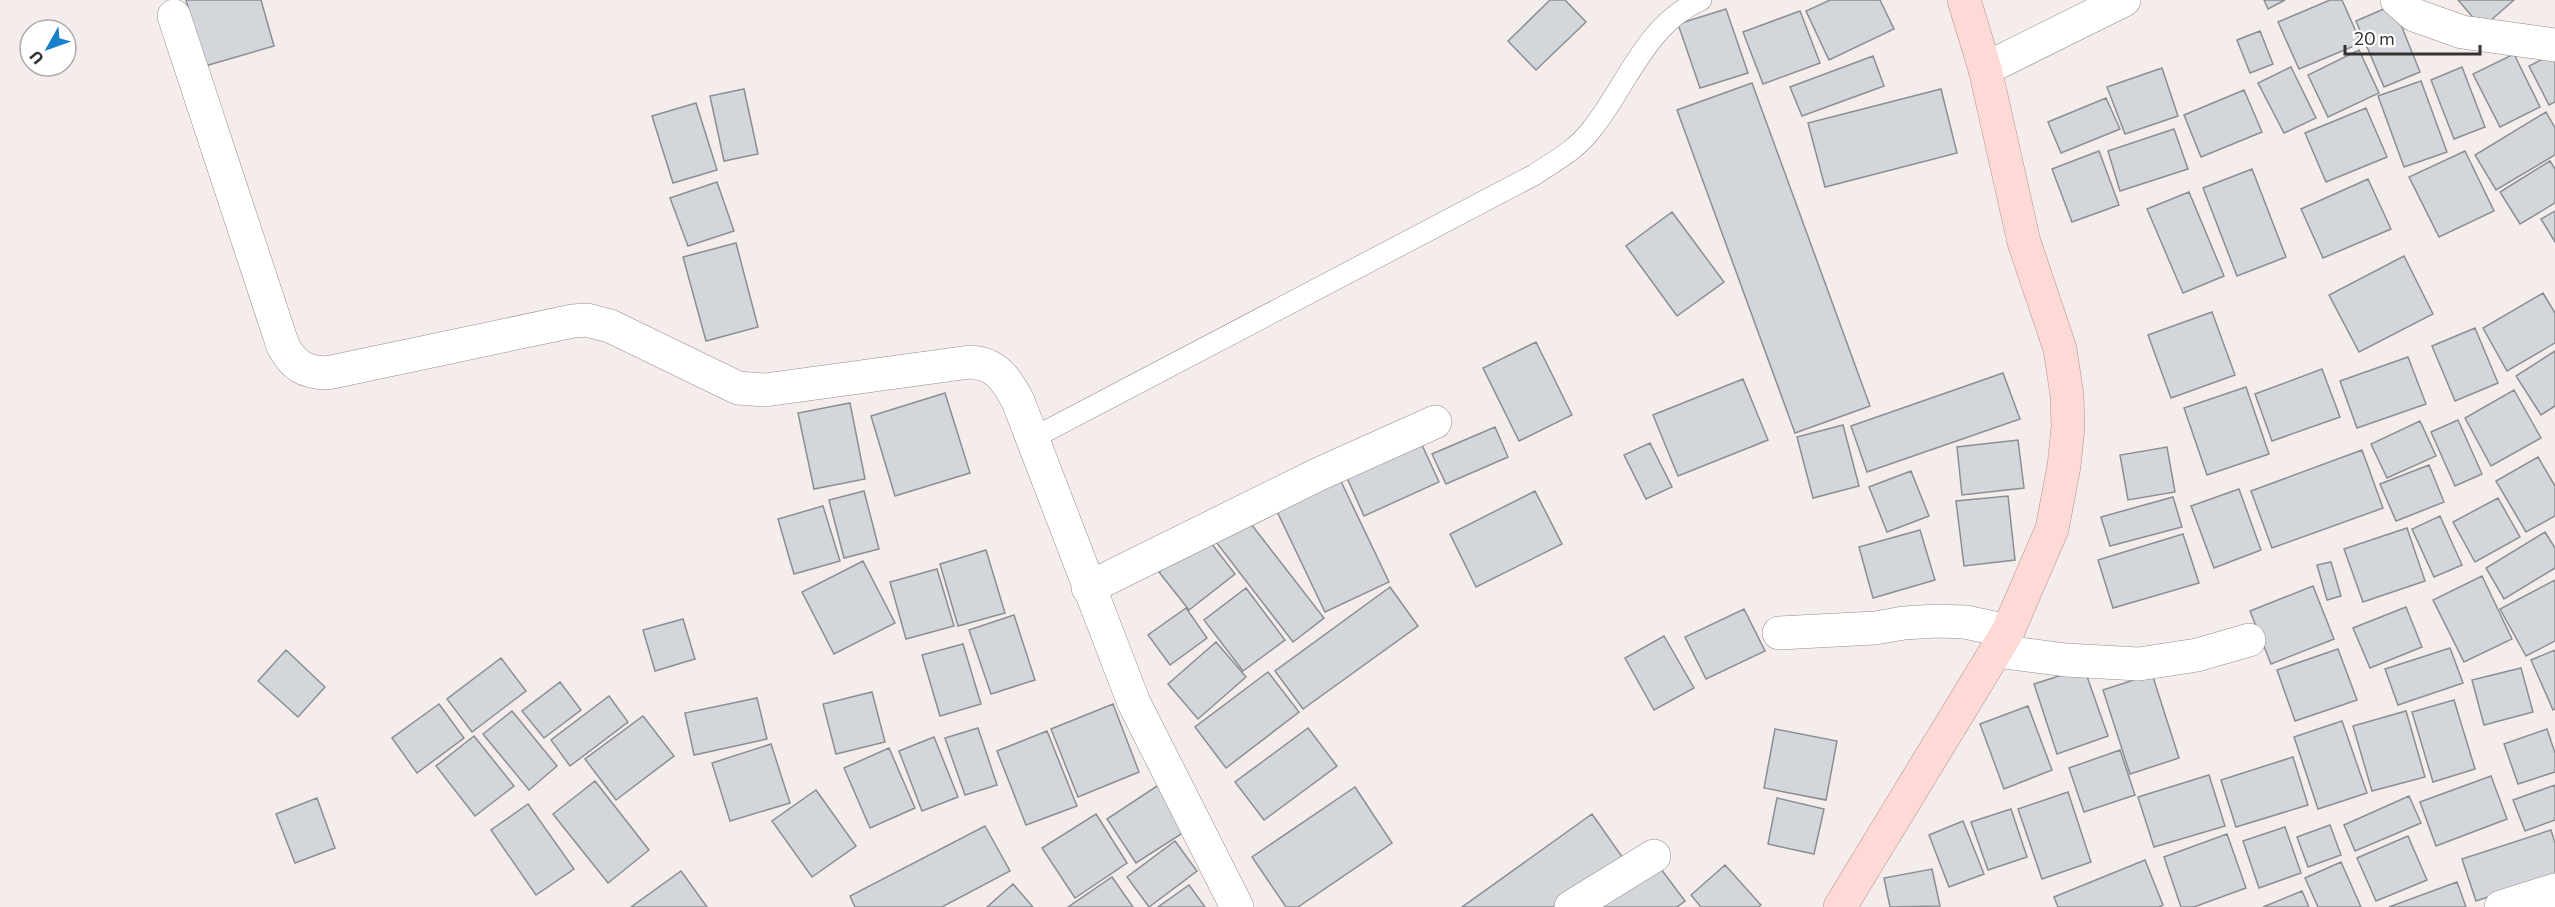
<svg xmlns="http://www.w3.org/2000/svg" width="2555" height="907" font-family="Commissioner,sans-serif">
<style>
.building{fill:#d3d7db;stroke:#8b8f93;stroke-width:1.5}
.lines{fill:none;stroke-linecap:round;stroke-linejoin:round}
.lane-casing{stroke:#938d8c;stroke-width:22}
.street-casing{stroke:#938d8c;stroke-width:34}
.primary-casing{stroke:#b68f8a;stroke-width:34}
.lane{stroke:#fff;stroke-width:21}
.street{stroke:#fff;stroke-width:33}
.primary{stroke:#fddad5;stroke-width:33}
</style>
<rect width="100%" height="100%" fill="#f4edec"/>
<!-- building -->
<path class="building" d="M 186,0 L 261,0 L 274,46 L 205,66 Z
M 1550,0 L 1565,0 L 1586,22 L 1536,70 L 1508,41 Z
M 1830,0 L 1880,0 L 1894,29 L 1829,60 L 1806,11 Z
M 2264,0 L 2285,0 L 2268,9 Z
M 2330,0 L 2342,0 L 2361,43 L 2299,69 L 2278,22 Z
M 2458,0 L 2514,0 L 2482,28 Z
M 2393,5 L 2420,72 L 2384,87 L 2356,21 Z
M 1726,9 L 1748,73 L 1700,88 L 1678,24 Z
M 1800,11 L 1820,63 L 1763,84 L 1743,32 Z
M 2260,31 L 2273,64 L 2250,73 L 2237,40 Z
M 2359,50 L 2379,93 L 2328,117 L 2308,75 Z
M 2555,53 L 2555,102 L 2549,105 L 2529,66 Z
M 2514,54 L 2540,107 L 2500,127 L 2473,74 Z
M 1873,56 L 1884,86 L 1802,116 L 1790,87 Z
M 2291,67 L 2316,118 L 2284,133 L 2258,83 Z
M 2462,67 L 2485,127 L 2454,139 L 2431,80 Z
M 2162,68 L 2178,116 L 2125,134 L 2107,87 Z
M 2421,81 L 2447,152 L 2404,167 L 2378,96 Z
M 1752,83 L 1870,406 L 1795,433 L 1677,110 Z
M 744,89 L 758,154 L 724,161 L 710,96 Z
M 1941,89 L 1957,153 L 1825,187 L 1808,123 Z
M 2244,90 L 2262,132 L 2201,157 L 2184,115 Z
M 2106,98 L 2120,129 L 2061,153 L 2048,122 Z
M 696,103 L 717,170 L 673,183 L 652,116 Z
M 2366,108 L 2387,157 L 2326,182 L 2305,133 Z
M 2546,112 L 2555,128 L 2555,155 L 2496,190 L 2475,155 Z
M 2174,129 L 2188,169 L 2120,191 L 2108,151 Z
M 2099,151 L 2119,205 L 2072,222 L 2052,169 Z
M 2465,151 L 2494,211 L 2439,237 L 2409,177 Z
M 2550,161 L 2555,169 L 2555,203 L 2520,224 L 2500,192 Z
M 2252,169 L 2286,257 L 2237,276 L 2203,188 Z
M 2368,179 L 2391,229 L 2323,258 L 2301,209 Z
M 717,182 L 734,231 L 688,246 L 670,198 Z
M 2189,192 L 2224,276 L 2183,293 L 2147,209 Z
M 2555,211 L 2555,242 L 2541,219 Z
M 1672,212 L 1724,282 L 1677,316 L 1626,246 Z
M 736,243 L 758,327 L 706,341 L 683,257 Z
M 2404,256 L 2433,314 L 2359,352 L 2329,295 Z
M 2543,293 L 2555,313 L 2555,343 L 2507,371 L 2483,328 Z
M 2212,312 L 2235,375 L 2171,398 L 2148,335 Z
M 2475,328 L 2498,383 L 2455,401 L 2432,346 Z
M 1536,342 L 1572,415 L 1519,441 L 1483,368 Z
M 2555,351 L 2555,406 L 2541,415 L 2516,376 Z
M 2408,357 L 2426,404 L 2357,428 L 2340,381 Z
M 2322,369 L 2340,417 L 2272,441 L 2255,394 Z
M 2003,373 L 2020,419 L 1867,472 L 1851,426 Z
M 1743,379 L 1768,440 L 1678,476 L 1653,415 Z
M 2246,387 L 2269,454 L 2207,475 L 2184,408 Z
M 2514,390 L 2541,438 L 2491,466 L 2465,418 Z
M 945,393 L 970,473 L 895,496 L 871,416 Z
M 850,403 L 865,479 L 814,489 L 798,413 Z
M 2458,420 L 2482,474 L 2455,486 L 2431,432 Z
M 2420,421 L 2436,456 L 2387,478 L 2371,444 Z
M 1843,425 L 1859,486 L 1813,498 L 1797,437 Z
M 1495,427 L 1508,457 L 1446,484 L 1432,454 Z
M 2018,440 L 2024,488 L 1962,495 L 1957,447 Z
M 1650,443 L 1672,487 L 1646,499 L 1624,455 Z
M 1422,445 L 1439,482 L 1364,516 L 1347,478 Z
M 2167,447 L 2175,492 L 2128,500 L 2120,455 Z
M 2362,450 L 2383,508 L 2272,548 L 2251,491 Z
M 2538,457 L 2555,486 L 2555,516 L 2526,532 L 2496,481 Z
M 2429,465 L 2444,502 L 2396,521 L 2380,484 Z
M 1336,471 L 1389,582 L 1325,612 L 1272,501 Z
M 1911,471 L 1929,516 L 1887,532 L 1869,487 Z
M 2239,489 L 2261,550 L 2214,568 L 2191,506 Z
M 864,491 L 879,549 L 844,558 L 829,500 Z
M 1535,491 L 1562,544 L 1476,587 L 1450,534 Z
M 2008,496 L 2015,560 L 1964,566 L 1956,501 Z
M 2173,497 L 2182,527 L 2110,546 L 2101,517 Z
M 2498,498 L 2520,537 L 2475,562 L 2453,522 Z
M 823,506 L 840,561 L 794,574 L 778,519 Z
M 1244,515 L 1324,618 L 1293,642 L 1213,538 Z
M 2440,516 L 2462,565 L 2434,577 L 2412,529 Z
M 2407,528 L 2425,581 L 2363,602 L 2344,549 Z
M 1920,530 L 1935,580 L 1873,598 L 1859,547 Z
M 2545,532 L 2555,548 L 2555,568 L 2504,599 L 2486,568 Z
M 2183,534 L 2199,583 L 2113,608 L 2098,560 Z
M 1205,535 L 1235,574 L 1189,610 L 1159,572 Z
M 986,550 L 1005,613 L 958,626 L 940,564 Z
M 863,561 L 895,623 L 834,654 L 802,592 Z
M 2331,562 L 2341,596 L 2327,600 L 2317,565 Z
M 937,569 L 954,626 L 906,639 L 890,582 Z
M 2482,576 L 2512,639 L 2464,662 L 2433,600 Z
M 2555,580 L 2555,641 L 2526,656 L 2500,609 Z
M 2313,586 L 2334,639 L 2271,664 L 2250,611 Z
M 1390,587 L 1418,626 L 1303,709 L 1275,671 Z
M 1246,588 L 1285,640 L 1243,671 L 1204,620 Z
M 2406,607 L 2422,647 L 2370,668 L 2353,628 Z
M 1186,608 L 1207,638 L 1170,665 L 1148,635 Z
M 1744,609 L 1765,651 L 1706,679 L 1685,637 Z
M 1014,615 L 1035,680 L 991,694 L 969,630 Z
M 683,619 L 695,659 L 655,671 L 643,630 Z
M 1664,636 L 1694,688 L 1654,710 L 1625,658 Z
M 1216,642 L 1246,677 L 1198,719 L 1168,684 Z
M 963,644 L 981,704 L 940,716 L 922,655 Z
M 2450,648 L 2463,683 L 2398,705 L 2385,669 Z
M 2338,649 L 2357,700 L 2295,721 L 2277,670 Z
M 286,650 L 325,687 L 298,717 L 258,681 Z
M 2555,650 L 2555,709 L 2553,710 L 2531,660 Z
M 501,658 L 526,691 L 472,732 L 447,699 Z
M 2084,668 L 2108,736 L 2057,754 L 2034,684 Z
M 2521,668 L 2533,712 L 2484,725 L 2472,680 Z
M 1268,672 L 1299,712 L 1226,768 L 1195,727 Z
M 2152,674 L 2179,758 L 2130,774 L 2103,690 Z
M 560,682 L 581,710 L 544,738 L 522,711 Z
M 872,692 L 885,742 L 836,754 L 823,704 Z
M 609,696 L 628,722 L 570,766 L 551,740 Z
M 757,698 L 767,739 L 694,755 L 685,713 Z
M 2454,700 L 2475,769 L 2433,782 L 2412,712 Z
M 439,704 L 464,738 L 417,773 L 392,738 Z
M 1113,704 L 1139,772 L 1078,797 L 1051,729 Z
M 2028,706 L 2052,770 L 2004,789 L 1980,724 Z
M 512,711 L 557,766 L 529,790 L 483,734 Z
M 2406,711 L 2425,777 L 2372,791 L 2353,726 Z
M 643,716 L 674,756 L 616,800 L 585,759 Z
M 2342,721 L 2367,793 L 2318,809 L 2294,737 Z
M 978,728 L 997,785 L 965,795 L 945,738 Z
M 1308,728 L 1337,766 L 1264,820 L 1235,782 Z
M 1775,729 L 1837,741 L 1826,800 L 1764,788 Z
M 2547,729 L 2555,753 L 2555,772 L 2518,784 L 2504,744 Z
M 1047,731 L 1077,806 L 1026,825 L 997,751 Z
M 474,736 L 514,786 L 475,816 L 436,766 Z
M 934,737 L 958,797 L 922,811 L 899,751 Z
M 771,744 L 790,803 L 730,821 L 712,763 Z
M 889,748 L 915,808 L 870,828 L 844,768 Z
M 2120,750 L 2135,795 L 2084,812 L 2069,768 Z
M 2293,757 L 2308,805 L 2236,827 L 2221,780 Z
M 2209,775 L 2225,826 L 2154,847 L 2138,797 Z
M 2491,776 L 2507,819 L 2436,846 L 2420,802 Z
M 595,781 L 649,850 L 608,883 L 553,814 Z
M 1160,784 L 1189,829 L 1136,863 L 1107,819 Z
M 2555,785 L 2555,820 L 2525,831 L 2513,800 Z
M 1355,787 L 1392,843 L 1298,907 L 1286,907 L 1252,857 Z
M 816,790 L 856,846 L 812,877 L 772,821 Z
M 2068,792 L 2091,862 L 2042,879 L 2018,809 Z
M 2409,796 L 2421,823 L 2355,851 L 2344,825 Z
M 317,798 L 335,848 L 295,863 L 276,814 Z
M 1777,798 L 1824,809 L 1814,854 L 1768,844 Z
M 528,804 L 574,869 L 536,895 L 491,830 Z
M 2011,809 L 2027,857 L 1988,870 L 1971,822 Z
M 1096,814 L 1127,863 L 1075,898 L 1042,848 Z
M 1592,814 L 1625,861 L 1559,907 L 1462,907 Z
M 1963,821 L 1984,874 L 1949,887 L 1929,835 Z
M 2330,825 L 2341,855 L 2308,867 L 2297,837 Z
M 985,826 L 1010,871 L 942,907 L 855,907 L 850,896 Z
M 2285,827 L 2301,873 L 2259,888 L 2243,841 Z
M 2551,830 L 2555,843 L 2555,875 L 2476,901 L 2462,859 Z
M 2227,834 L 2246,888 L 2194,907 L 2181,907 L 2164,857 Z
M 2408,836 L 2427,880 L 2376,901 L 2357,858 Z
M 1175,841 L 1197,871 L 1149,907 L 1127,877 Z
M 2145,860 L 2163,905 L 2159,907 L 2058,907 L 2054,897 Z
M 1655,861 L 1685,901 L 1677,907 L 1594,907 Z
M 2341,862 L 2361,907 L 2318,907 L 2305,878 Z
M 1725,865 L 1761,905 L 1758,907 L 1701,907 L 1691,895 Z
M 1932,869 L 1940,906 L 1890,907 L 1884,878 Z
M 681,871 L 707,907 L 631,907 Z
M 1112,877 L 1133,907 L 1068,907 Z
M 2457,882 L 2466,907 L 2389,907 Z
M 1013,884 L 1033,907 L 987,907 Z
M 1189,885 L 1205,907 L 1158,907 Z
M 2302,891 L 2309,907 L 2263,907 Z"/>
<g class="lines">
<!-- lane casing -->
<g class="lane-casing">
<path id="lane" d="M 1033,438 L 1534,175 C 1555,161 1576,150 1592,129 C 1627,85 1646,24 1701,0"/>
</g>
<!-- street casing -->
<g class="street-casing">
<path id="street" d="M 2397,0 L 2414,15 L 2462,32 L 2555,45
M 174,16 L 283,346 C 294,366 304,372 327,373 L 573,321 L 587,320 L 610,326 L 738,388 L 765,390 L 970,362 C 996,363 1007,380 1018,401 L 1134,703 L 1237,907
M 1985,69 L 2124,0
M 1088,588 L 1319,474 L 1435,422
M 1779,633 L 1875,628 L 1904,623 L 1936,621 L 1965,622 L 2008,631
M 1997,651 L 2066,660 L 2139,664 L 2197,655 L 2249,640
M 1571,907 L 1654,856
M 2501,907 L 2555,890"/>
</g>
<!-- primary casing -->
<g class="primary-casing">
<path id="primary" d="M 1840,907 L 2008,631 L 2052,529 L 2064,466 L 2068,427 L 2067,395 L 2060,349 L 2024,242 L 1985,69 L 1964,0"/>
</g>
<!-- lane -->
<use href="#lane" class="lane"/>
<!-- street -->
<use href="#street" class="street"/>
<!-- primary -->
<use href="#primary" class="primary"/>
</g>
<!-- north arrow -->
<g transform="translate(48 48) rotate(230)"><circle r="28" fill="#ffffff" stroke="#aeadad" stroke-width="1.5"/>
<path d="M0-4.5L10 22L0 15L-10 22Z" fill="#1581cb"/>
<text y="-9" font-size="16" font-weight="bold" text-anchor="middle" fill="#353232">U</text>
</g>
<!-- scale -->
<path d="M2345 45v9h135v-9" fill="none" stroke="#353232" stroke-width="3"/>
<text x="2354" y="45" font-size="18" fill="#353232" stroke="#ffffff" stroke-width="4.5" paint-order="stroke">20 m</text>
</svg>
